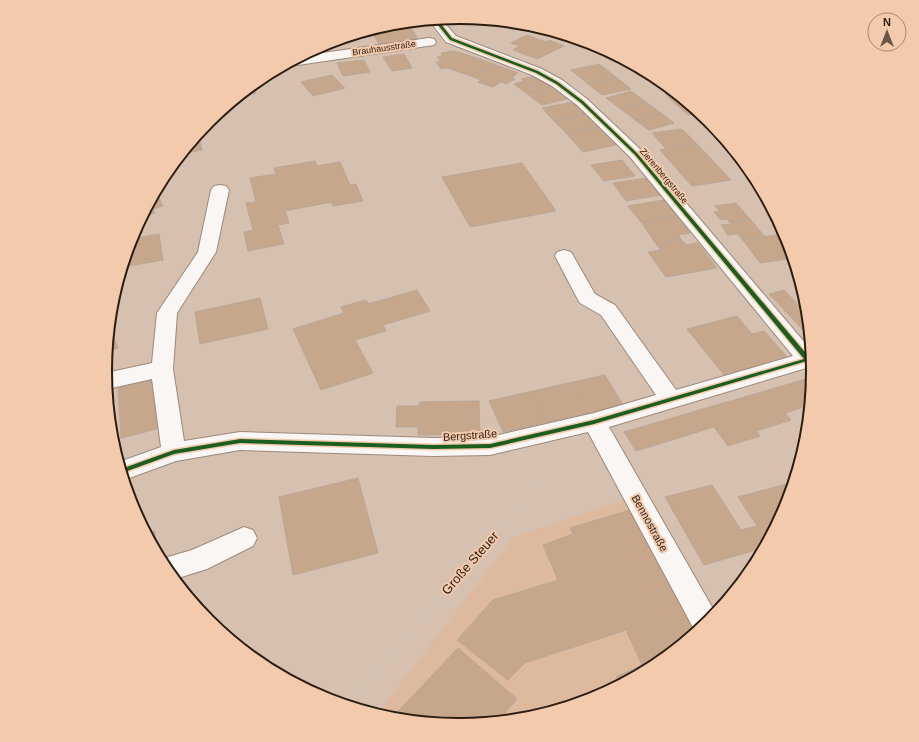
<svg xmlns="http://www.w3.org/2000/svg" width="919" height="742" font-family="Arial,sans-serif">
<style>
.built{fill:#ddb99e}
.building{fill:#c6a78b;stroke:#b8a79a}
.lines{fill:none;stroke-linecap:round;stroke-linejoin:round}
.minor-casing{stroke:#9b8a7d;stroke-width:2}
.path-far2{stroke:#d0c9c4;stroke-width:1.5;stroke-dasharray:0.5 2;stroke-linecap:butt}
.path-far1{stroke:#d0c9c4;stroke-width:2.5;stroke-dasharray:1 3;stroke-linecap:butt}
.path{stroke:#d0c9c4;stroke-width:3;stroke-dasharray:1.5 4;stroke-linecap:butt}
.minor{fill:#f9f6f3;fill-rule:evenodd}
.cycleway-casing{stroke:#f3caac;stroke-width:3}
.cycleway{fill:#1b5e20;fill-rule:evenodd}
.labels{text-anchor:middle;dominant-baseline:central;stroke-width:4;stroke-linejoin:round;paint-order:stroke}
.far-street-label{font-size:9px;fill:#2c1d11;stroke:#f3caac}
.street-label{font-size:11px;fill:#2c1d11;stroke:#f3caac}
.near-street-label{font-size:13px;fill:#2c1d11;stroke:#f3caac}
.rim{fill:none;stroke:#2c1d11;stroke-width:2}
</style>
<rect width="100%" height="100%" fill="#d6c0af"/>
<!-- built -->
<path class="built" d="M 627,498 L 701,629 L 656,665 L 595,698 L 528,718 L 459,725 L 390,718 L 377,714 L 513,538 Z"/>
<!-- building -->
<path class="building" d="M 410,27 L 418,39 L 379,44 L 372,32 Z
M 527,35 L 546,42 L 549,40 L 564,46 L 537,59 L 513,50 L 520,46 L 511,43 Z
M 319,47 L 321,52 L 305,54 Z
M 453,51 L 468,55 L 494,64 L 471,76 L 447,68 L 441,69 L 436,62 L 441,62 L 437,57 L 442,56 L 441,53 Z
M 404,54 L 412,68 L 392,71 L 383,57 Z
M 364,60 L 370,72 L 343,76 L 337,63 Z
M 494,64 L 518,73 L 512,77 L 515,79 L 506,84 L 501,82 L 493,87 L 478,82 L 481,80 L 471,76 Z
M 599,64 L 616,77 L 588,84 L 571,70 Z
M 332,75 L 345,88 L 313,96 L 301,82 Z
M 536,76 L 552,87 L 526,93 L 514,84 L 524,81 L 521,79 Z
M 616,77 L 631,89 L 602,95 L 588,84 Z
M 251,87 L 256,93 L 237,98 Z
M 552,87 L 567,99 L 542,105 L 526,93 Z
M 631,91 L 646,102 L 621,109 L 606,98 Z
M 675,92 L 700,113 L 688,115 L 665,94 Z
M 573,102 L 586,114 L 554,121 L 542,108 Z
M 646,102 L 661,113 L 635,120 L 621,109 Z
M 661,113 L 674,123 L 649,130 L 635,120 Z
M 586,114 L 598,127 L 566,133 L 554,121 Z
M 598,127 L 616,145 L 583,152 L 566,133 Z
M 682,129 L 697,144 L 666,149 L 652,133 Z
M 199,137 L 202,150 L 182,154 L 195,138 Z
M 697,144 L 731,180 L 692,186 L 660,150 Z
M 622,160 L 635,176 L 604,181 L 591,165 Z
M 315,161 L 317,166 L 340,162 L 350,185 L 356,184 L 363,201 L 333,206 L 331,202 L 285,211 L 289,223 L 278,225 L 284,244 L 248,251 L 244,232 L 253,230 L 246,203 L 256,202 L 250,178 L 276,174 L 274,168 Z
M 522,163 L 556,211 L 470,227 L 442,177 Z
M 647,178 L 661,195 L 626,201 L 613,183 Z
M 158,196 L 163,206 L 153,209 L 155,213 L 143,216 L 153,197 Z
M 664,200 L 677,216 L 641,222 L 628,206 Z
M 736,203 L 750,219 L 729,222 L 727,219 L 721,220 L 714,212 L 720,211 L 715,206 Z
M 677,216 L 690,233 L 678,235 L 681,239 L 656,244 L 641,222 Z
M 750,219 L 765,237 L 742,239 L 738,234 L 728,235 L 721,225 L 731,224 L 729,222 Z
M 159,234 L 163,260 L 123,267 L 131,239 Z
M 785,234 L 793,258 L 760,263 L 742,239 Z
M 681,239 L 686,245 L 698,243 L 717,268 L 666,277 L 648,252 L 661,250 L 656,244 Z
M 417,290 L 430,311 L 383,325 L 386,331 L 355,340 L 373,373 L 321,390 L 293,329 L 344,313 L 341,307 L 366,300 L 368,304 Z
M 784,290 L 808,315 L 810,337 L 769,294 Z
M 260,298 L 268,329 L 200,344 L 195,312 Z
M 737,316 L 752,334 L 764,331 L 788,358 L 724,375 L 687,329 Z
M 110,328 L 118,348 L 107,351 Z
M 605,375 L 623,405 L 589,413 L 573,382 Z
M 813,377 L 810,405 L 785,413 L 791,420 L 756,431 L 760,436 L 728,446 L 714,427 L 636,451 L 624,432 Z
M 158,379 L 161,409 L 155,411 L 157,429 L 121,438 L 118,388 Z
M 573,382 L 589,413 L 548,422 L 533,391 Z
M 533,391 L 548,422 L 503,432 L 489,401 Z
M 479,401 L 480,434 L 418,435 L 418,427 L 396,427 L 397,406 L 419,406 L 420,402 Z
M 358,478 L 378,553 L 293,575 L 279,497 Z
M 794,482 L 786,507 L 760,556 L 756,550 L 704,565 L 665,497 L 712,485 L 741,530 L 757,526 L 738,497 Z
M 630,510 L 699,630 L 656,665 L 619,685 L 616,677 L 642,665 L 626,630 L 525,663 L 508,680 L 457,640 L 493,600 L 558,580 L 543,545 L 573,534 L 570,528 Z
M 155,531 L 157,553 L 147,533 Z
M 458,648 L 517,699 L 498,721 L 459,725 L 392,718 Z"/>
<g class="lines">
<!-- minor casing -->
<g class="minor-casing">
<path id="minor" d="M 441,19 L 456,36 L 542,69 L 562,80 L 587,99 L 642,151 L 811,350 L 813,366 L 609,427 L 716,614 L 696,633 L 588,432 L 490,455 L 433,456 L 240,450 L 176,461 L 124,480 L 119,462 L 161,447 L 152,379 L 107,389 L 106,373 L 152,363 L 157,313 L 198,252 L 211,190 L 214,186 L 220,185 L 226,186 L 229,190 L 216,252 L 177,313 L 173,369 L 184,441 L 240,432 L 433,438 L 490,437 L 594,413 L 656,395 L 601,315 L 580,303 L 577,298 L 555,256 L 557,252 L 564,250 L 571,252 L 595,294 L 615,305 L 676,390 L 793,356 L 630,157 L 577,105 L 552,86 L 532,75 L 446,42 L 429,20 Z
M 429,38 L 434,39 L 436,42 L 434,45 L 291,66 L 286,64 L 301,56 Z
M 244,527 L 253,530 L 257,538 L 253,546 L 207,569 L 175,579 L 161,559 L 192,550 Z"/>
</g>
<!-- path-far2 -->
<path class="path-far2" d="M 495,34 L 544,28"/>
<!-- path-far1 -->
<path class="path-far1" d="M 538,485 L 567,452"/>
<!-- path -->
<path class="path" d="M 348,705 L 539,484"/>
<!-- minor -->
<use href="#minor" class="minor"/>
<!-- cycleway casing -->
<g class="cycleway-casing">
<path id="cycleway" d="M 437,19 L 452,38 L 538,71 L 558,82 L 583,101 L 637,153 L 809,357 L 812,356 L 812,360 L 810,361 L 807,361 L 594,424 L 490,448 L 433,449 L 240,443 L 174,454 L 122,473 L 121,469 L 174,450 L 240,439 L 433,445 L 490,444 L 594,420 L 804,359 L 635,155 L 581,103 L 556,84 L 536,73 L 450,40 L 434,20 Z"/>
</g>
<!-- cycleway -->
<use href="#cycleway" class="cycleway"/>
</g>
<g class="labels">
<!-- far-street labels -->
<g class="far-street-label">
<text transform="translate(384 48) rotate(-8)">Brauhausstraße</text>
<text transform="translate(664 176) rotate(50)">Zierenbergstraße</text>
</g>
<!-- street labels -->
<g class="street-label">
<text transform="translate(470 435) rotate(-4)">Bergstraße</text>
<text transform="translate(650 523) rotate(61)">Bennostraße</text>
</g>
<!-- near-street labels -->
<g class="near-street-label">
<text transform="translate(470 563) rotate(-49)">Große Steuer</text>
</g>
</g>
<!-- crop -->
<path d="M0 0H919V742H0ZM112 371a347 347 0 1 1 694 0a347 347 0 1 1-694 0Z" fill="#f3caac" fill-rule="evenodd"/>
<path class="rim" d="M112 371a347 347 0 1 1 694 0a347 347 0 1 1-694 0Z"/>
<!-- north arrow -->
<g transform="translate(887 32)"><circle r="19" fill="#f3caac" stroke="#a3856e"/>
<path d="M0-3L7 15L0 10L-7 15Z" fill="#685648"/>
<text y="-6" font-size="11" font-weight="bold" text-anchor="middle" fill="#2c1d11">N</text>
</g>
</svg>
